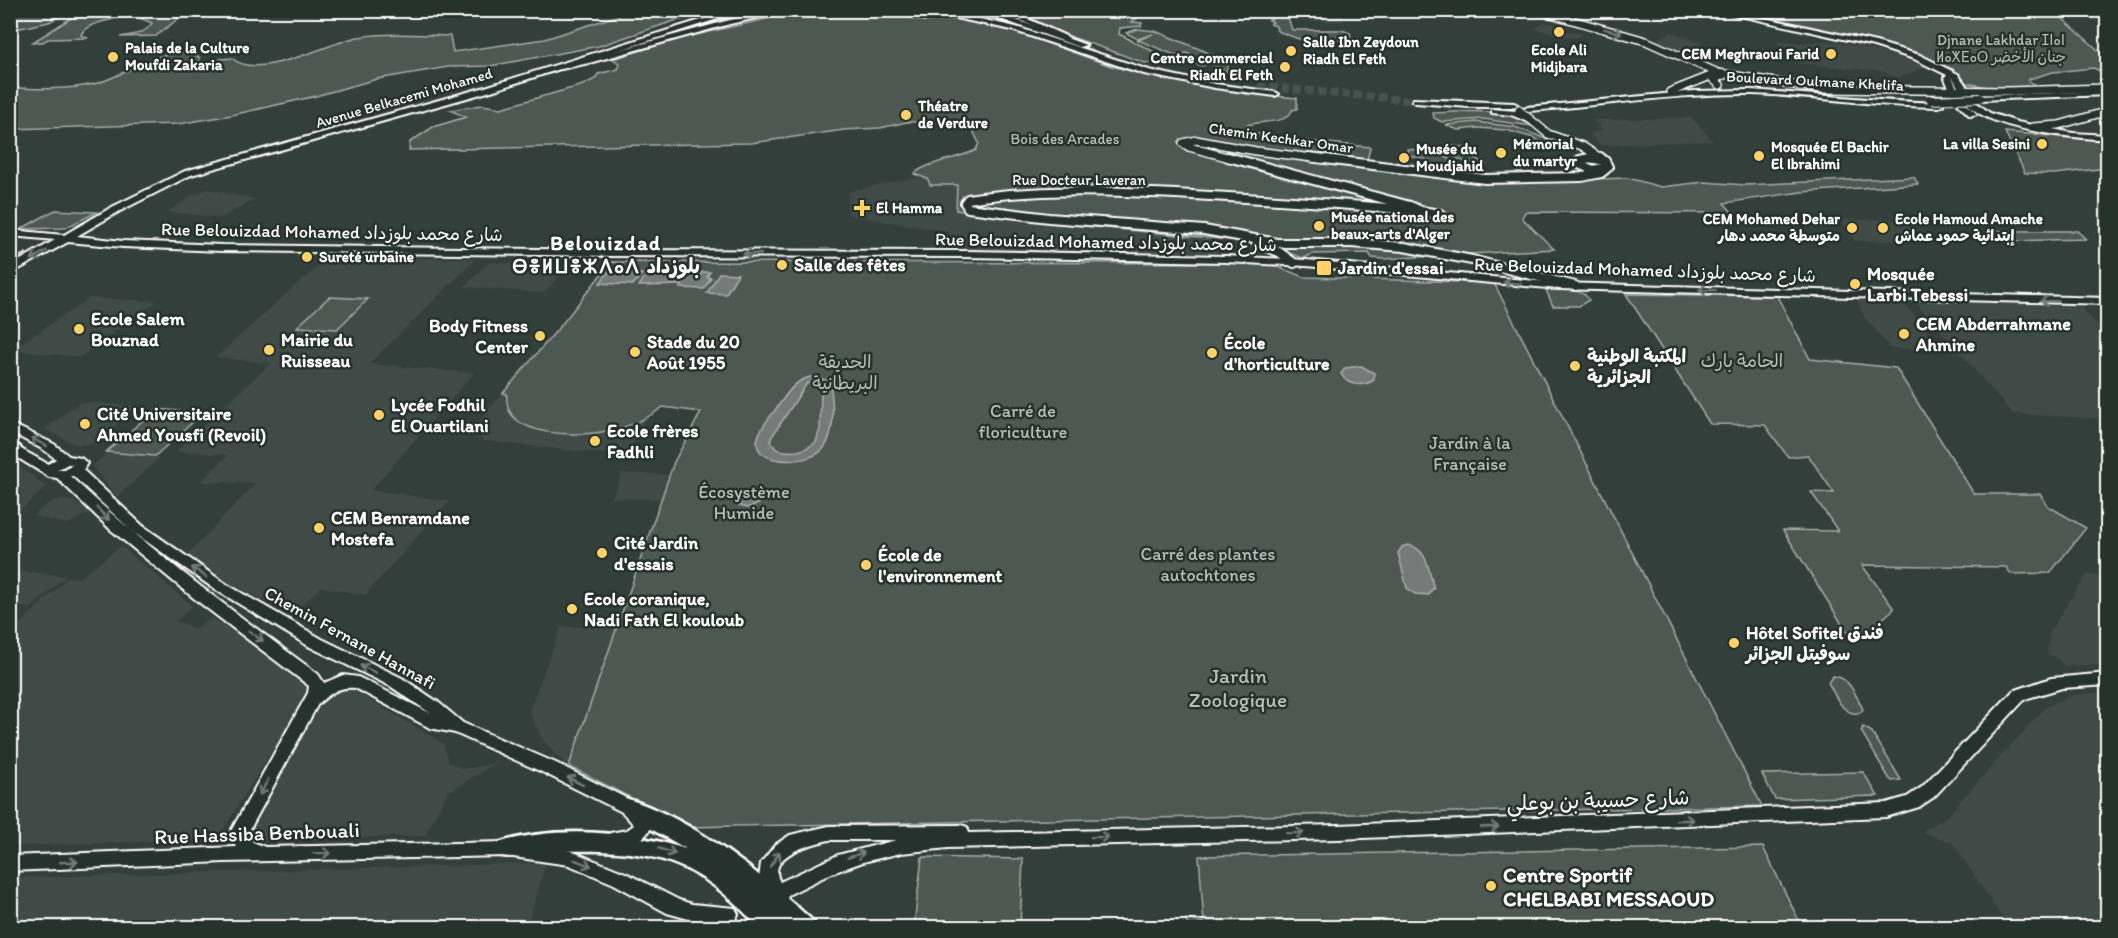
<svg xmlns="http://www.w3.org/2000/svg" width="2118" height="938" font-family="Itim,'Playpen Sans Arabic','Noto Sans Tifinagh',sans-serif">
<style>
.built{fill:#404c47}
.green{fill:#4d5853;stroke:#a6aca9;stroke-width:1.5}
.water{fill:#737b78;stroke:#abb0ae;stroke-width:1.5;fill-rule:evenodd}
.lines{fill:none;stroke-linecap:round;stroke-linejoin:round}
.secondary-tunnel{stroke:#47524e;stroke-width:8;stroke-dasharray:8 4;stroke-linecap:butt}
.tertiary-far1-casing{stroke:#fff;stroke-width:10}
.tertiary-casing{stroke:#fff;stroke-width:12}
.secondary-casing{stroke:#fff;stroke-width:4}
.primary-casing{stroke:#fff;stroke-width:4}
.trunk-casing{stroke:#fff;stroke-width:5}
.motorway-casing{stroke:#fff;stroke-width:5}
.tertiary-far1{stroke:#26332d;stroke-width:7}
.tertiary{stroke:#26332d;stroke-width:8}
.secondary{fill:#26332d;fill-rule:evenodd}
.primary{fill:#26332d;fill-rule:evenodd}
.trunk{fill:#26332d;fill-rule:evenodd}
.motorway{fill:#26332d;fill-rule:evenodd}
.tram{stroke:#fff;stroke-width:1.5}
.secondary-bridge-casing{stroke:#fff;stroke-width:10;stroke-linecap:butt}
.secondary-bridge{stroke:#26332d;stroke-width:8}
.oneway{stroke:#727a76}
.poi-dot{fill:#ffd166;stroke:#26332d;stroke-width:2}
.labels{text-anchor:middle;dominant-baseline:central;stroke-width:5;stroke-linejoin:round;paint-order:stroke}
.far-park-label{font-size:15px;fill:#b8bcba;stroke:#26332d}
.far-poi-label{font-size:15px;font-weight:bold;fill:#fff;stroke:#26332d;text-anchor:start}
.far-street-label{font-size:15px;fill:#fff;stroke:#26332d}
.street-label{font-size:18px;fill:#fff;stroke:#26332d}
.poi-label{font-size:18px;font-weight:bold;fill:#fff;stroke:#26332d;text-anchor:start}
.park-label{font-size:18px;fill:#b8bcba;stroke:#26332d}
.far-district-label{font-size:20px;font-weight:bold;letter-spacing:1.5px;fill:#fff;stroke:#26332d}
.near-park-label{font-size:21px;fill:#b8bcba;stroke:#26332d}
.near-street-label{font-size:21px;fill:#fff;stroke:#26332d}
.near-poi-label{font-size:21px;font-weight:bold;fill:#fff;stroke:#26332d;text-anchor:start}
</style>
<rect width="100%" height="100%" fill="#333f3a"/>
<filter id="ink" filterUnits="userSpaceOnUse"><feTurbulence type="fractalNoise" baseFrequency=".0167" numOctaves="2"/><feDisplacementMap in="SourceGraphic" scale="12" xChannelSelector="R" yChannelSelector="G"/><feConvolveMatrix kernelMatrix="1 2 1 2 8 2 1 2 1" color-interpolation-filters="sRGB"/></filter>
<g filter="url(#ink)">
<!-- built -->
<path class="built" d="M 1292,11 L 1344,11 L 1343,22 L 1292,20 Z
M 1545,22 L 1568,27 L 1565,30 L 1583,34 L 1575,38 L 1534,29 Z
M 1672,32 L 1704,45 L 1690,51 L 1668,49 L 1651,42 Z
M 1775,40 L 1801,43 L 1828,41 L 1849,44 L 1899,57 L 1926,67 L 1899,78 L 1880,71 L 1795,63 Z
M 1692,118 L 1713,141 L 1600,145 L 1588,133 L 1603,131 L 1593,120 Z
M 912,178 L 929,179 L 930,185 L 957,184 L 956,210 L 1203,237 L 1218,243 L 1221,248 L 1215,254 L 966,252 L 956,238 L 944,231 L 848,215 L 848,195 L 851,191 Z
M 207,189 L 255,199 L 221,218 L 168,212 L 192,195 Z
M 1840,219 L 1901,220 L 1924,240 L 1855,241 Z
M 328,257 L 476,259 L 369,364 L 474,373 L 371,490 L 449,501 L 365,595 L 321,587 L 292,614 L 224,581 L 187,555 L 256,483 L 201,482 L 228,455 L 176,451 L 271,363 L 216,357 Z
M 490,262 L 566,268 L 544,293 L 464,287 Z
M 90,298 L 157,301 L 80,357 L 11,350 Z
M 1857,299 L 1901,300 L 1943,350 L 1890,348 L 1863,315 Z
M 1914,301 L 2076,304 L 2107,334 L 2107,419 L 2013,414 Z
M 503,393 L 507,394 L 506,402 L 509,411 L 517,420 L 549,432 L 578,435 L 611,430 L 645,419 L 627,456 L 483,441 L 474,427 Z
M 80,402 L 138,406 L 98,442 L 87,445 L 76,445 L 45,429 Z
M 106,452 L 155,456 L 160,457 L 117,497 L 92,466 L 104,456 Z
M 11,461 L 46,487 L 11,519 L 10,519 Z
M 622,473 L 670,475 L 662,499 L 612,498 Z
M 60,499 L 73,501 L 90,513 L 67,524 L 33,516 L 46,505 Z
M 121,546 L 192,606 L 177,621 L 195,629 L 211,618 L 273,653 L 304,681 L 308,693 L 217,839 L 11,846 L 11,633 L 68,577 L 79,578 Z
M 11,570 L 66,576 L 31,608 L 11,606 Z
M 2087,575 L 2107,575 L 2107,665 L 2065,666 L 2056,657 L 2047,654 L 2049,632 Z
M 618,626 L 569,766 L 554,753 L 541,737 L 529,711 L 561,627 Z
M 346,686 L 443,743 L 448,762 L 463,769 L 483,766 L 500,760 L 447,793 L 425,836 L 262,840 L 255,836 L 253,829 L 254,820 L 325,699 L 329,692 Z
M 2107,692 L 2107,927 L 2008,927 L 1953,843 L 1922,832 L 1946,817 L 2045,708 L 2071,695 Z
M 546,863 L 527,927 L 11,927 L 11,878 Z"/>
<!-- green -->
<path class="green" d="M 11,10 L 69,10 L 69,11 L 49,22 L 11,30 Z
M 817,10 L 878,10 L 930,21 L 952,18 L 1017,32 L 1111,66 L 1154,77 L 1246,94 L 1297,98 L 1297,109 L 1292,110 C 1288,125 1260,120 1247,125 L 1252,132 L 1272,138 L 1370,147 L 1366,165 L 1512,182 L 1628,178 L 1661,187 L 1704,182 L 1745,185 L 1914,177 L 1918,184 L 1801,192 L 1724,203 L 1733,213 L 1525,212 L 1522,218 L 1554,249 L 1384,259 L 1372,258 L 1369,253 L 1313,254 L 1304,258 L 1251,242 L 1075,225 L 956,210 L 957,185 L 930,185 L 928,179 L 914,174 C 927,162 958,159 976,150 L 979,143 L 974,133 L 977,124 L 962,121 L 907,122 L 880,128 L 844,130 L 751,143 L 409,150 L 410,142 L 433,127 L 466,117 L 450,110 L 482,105 L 501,108 L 583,85 L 595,79 L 598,74 L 618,69 L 620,64 L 613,59 L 682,38 L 793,13 Z
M 132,11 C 118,23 89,18 81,35 L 88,38 L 48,39 L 43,42 L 33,42 L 79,13 Z
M 188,11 L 156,36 L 120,37 C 131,35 146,34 152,23 L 140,18 L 149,12 Z
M 632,11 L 734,11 L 677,20 L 599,46 L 490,66 L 448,67 L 377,79 L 312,97 L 232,115 L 178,124 L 11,129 L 10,88 C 39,89 67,90 94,84 C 126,77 167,40 199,57 L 200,61 L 194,67 L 213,66 L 220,59 L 232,58 C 256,82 328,43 358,37 C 388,32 420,35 450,36 L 453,52 L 545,39 Z
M 1132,11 L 1138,13 L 1145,11 L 1164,11 L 1139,17 L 1132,22 L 1142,23 L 1141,26 L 1120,28 L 1119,34 L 1166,58 L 1155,62 L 1145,63 L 1069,36 L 1015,11 Z
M 1720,11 L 2043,11 L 2061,17 L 2107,58 L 2107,75 L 2094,68 L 2053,72 L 2029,79 L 2028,81 L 2039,87 L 1988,87 L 1966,83 L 1953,69 L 1914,55 Z
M 1272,15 L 1288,17 L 1292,30 L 1342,30 L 1350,33 L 1352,41 L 1299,39 L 1277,31 L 1276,26 L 1270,24 L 1273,22 L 1269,20 L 1273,18 L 1269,16 Z
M 1138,29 L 1155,31 L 1229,61 L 1226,72 L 1210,63 L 1201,66 L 1188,60 L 1196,58 L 1187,53 L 1177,56 L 1138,40 L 1153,34 L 1138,39 L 1126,33 Z
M 1738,89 C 1808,90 1877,102 1947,101 L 1925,103 L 1871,100 L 1755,91 L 1533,108 L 1530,105 Z
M 1433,113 C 1460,112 1512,106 1532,126 L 1483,119 L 1442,122 L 1434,118 Z
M 1476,122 L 1515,127 L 1568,147 L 1552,148 L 1534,138 L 1506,130 L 1478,128 L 1458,130 L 1446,125 Z
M 2005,132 L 2107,141 L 2107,168 L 2054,174 L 2025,173 Z
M 1447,145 L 1466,148 L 1468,154 L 1486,164 L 1481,167 C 1468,163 1451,160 1447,145 Z
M 1407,149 L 1438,152 L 1456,163 L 1493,177 L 1437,169 L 1430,167 L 1429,160 L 1408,155 Z
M 55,210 L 97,212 L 65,228 L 21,229 Z
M 1998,231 L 2077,231 L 2086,239 L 2009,241 Z
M 611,262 L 1267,263 L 1304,277 L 1494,283 L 1762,806 L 687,827 L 569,766 L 674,462 L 701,412 L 663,407 C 647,419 631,426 612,430 C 583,437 501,440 507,394 L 503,393 L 562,324 Z
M 1546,290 C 1559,291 1582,286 1589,300 L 1579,306 L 1553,306 Z
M 1626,294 L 1777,296 L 1810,359 L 1896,368 L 1974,494 L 2040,494 L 2048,506 L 2086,528 L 2050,573 L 2011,574 L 2006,567 L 1862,565 L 1894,609 L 1869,630 L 1847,632 L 1783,530 L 1838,531 L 1811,492 L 1834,493 L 1808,455 L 1788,457 L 1765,425 L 1710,424 Z
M 329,297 L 368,299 L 337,329 L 297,327 Z
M 156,409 L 203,413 L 155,456 L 106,452 Z
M 1833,676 C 1850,677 1856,696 1863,709 L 1861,712 C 1844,719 1835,695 1828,682 Z
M 1863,727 L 1872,732 L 1901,780 L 1892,781 L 1889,778 L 1861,731 Z
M 1863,772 L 1878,796 L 1775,799 L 1762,774 Z
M 1763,847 L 1799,921 L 1579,924 L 1513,928 L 1189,928 L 1186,919 L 1204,923 L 1199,856 Z
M 922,857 L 1023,859 L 1020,927 L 914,926 Z"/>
<!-- water -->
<path class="water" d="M 609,271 L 642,274 L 633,285 L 600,283 Z
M 652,272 L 662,275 L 665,272 L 672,272 L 671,275 L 673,276 L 676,272 L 686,272 L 683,276 L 686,276 L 689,272 L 698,272 L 695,276 L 698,277 L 702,272 L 710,272 L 707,277 L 711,278 L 704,289 L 681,288 L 682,285 L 639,286 L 647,274 Z
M 719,273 L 738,274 L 726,294 L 707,293 Z
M 1361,366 L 1374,373 L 1374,380 C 1363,387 1347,386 1341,374 L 1345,368 Z
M 815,376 L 830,382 C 833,401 836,434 823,449 C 809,466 749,466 758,437 C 761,426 772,415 778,406 C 789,391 795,379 815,376 ZM 807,383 L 818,386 L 821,390 L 820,429 L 816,442 C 803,452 792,454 776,449 L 771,442 L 771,438 Z
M 753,492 L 762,497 L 759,504 L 747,508 L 737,505 L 737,497 L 744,493 Z
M 1408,545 C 1428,548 1429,572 1434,589 L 1432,589 L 1429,595 L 1415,594 L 1407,588 L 1398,553 L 1402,547 Z"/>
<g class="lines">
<!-- secondary-tunnel -->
<path class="secondary-tunnel" d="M 1258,86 L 1416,101"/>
<!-- tertiary-far1 casing -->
<g class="tertiary-far1-casing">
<path id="tertiary-far1" d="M 1537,10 L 1646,41 L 1718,73 L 1821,89 L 2008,91 L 2108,88
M 1720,85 L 1713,79 L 1722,76
M 1670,92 L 1718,73
M 1519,110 L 1548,134 L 1582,146 L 1602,159
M 2033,127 L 2059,125 L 2108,111
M 1234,159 L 1189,147 L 1183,143 L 1196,140 L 1256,151 L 1321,159
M 1585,159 L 1595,159"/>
</g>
<!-- tertiary casing -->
<g class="tertiary-casing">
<path id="tertiary" d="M 1228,157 L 1410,206 L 1421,211 L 1440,214
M 1309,157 L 1485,179 L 1582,177 L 1601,173 L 1606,169
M 1600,157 L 1605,161
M 1590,158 L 1605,161 L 1608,167 L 1593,170 L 1579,164 L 1580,160 Z
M 1421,211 C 1345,204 1269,199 1192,195 C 1117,191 1042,188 968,199 L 965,203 L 968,208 L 1049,218 L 1204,230 L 1277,243 L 1351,243 L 1404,247 L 1472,260 L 1575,286
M 1261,245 L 1279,252 L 1294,263"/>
</g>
<!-- secondary casing -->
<g class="secondary-casing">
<path id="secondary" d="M 772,10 L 804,10 L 777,16 L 774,14 L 730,24 L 589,63 L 561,69 L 557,67 L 726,21 Z
M 887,10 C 901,10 920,18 933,13 L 925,10 L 940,10 L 1016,27 L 1149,70 L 1215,84 L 1275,92 L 1279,94 L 1275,96 L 1215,88 L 1144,74 L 1012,30 L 941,15 L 926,20 Z
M 998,10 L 1008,10 L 1070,38 L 1063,40 Z
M 1714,10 L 1729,10 L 1876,42 L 1920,55 L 1958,74 L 1969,90 L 1973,100 L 1990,113 L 2017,122 L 2073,133 L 2108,135 L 2108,140 C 2075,138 1985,130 1966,102 C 1960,94 1958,85 1952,77 L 1963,101 L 1977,114 L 1970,116 L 1956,102 L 1944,77 L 1947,75 L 1914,59 L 1874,46 Z
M 1751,90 L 1892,101 L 1939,103 L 1943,105 L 1939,107 C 1876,107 1814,96 1752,94 C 1677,93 1602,106 1528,111 L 1524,109 L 1528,107 L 1695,91 Z
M 2108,91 L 2108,95 L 1980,100 L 1976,98 L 1980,96 Z
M 1413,99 L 1514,103 L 1518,105 L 1514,107 L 1469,107 L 1416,103 L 1412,101 Z
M 1492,109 L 1516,111 L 1537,122 L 1533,124 L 1511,115 L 1492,113 Z"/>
</g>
<!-- primary casing -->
<g class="primary-casing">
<path id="primary" d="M 733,10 L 746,10 L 488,92 L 191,175 L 120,211 L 77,236 L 123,241 L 222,245 L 610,250 L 967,251 L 1226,256 L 1306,260 L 1559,283 L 2108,298 L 2108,304 L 1559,289 L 1306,266 L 1226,262 L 967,257 L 610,256 L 222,251 L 123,247 L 68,242 L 10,274 L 10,266 L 55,240 L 10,236 L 10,230 L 64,235 L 112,207 L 185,171 L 482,88 Z
M 10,423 L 54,444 L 69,456 L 81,458 L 87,463 L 83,470 L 143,526 L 226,584 L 322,639 L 402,678 L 438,702 L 463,723 L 556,763 L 634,802 L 646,813 L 652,826 C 644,842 627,849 610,843 L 607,838 L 610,833 L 627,830 L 634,825 L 622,812 L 544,773 L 455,733 L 430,728 L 355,688 C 338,686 330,694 318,704 L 249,831 L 248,835 L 253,842 L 265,847 L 506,842 L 571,851 L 628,874 L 679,900 L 692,904 L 735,908 L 738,914 L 735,920 L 728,922 L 692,920 L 667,913 L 614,884 L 569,865 L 506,856 L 224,862 L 10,871 L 10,856 L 236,847 L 229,837 L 231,831 L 308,693 L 309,686 L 196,600 L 111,530 L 57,478 L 49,477 L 10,453 L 10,443 L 48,464 L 56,459 L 44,450 L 10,432 ZM 68,464 L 73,464 L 65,470 L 57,470 ZM 70,476 L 73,476 L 133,532 L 216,590 L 310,647 L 390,686 L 430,713 L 358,677 L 343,675 L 324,683 L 318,674 C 232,611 148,549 70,476 Z
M 2108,673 L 2108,685 L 2062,688 L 2025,699 L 1934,797 L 1919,807 L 1886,817 L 1338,839 L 948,848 L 901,853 L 863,862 L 832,873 L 788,895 L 786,903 L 779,905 L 772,903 L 759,879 L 761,863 L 775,845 L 790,835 L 829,826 L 961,825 L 967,827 L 969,833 L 1338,825 L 1886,803 L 1907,797 L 1922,787 L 2013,691 L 2051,678 ZM 829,840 L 896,840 L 838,855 L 780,882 C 765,855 812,844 829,840 Z"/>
</g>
<!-- trunk casing -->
<g class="trunk-casing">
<path id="trunk" d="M 975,10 L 989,10 L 1086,45 L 1079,47 Z
M 10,444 L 19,446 L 21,449 L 19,452 L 10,453 Z"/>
</g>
<!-- motorway casing -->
<g class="motorway-casing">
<path id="motorway" d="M 628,799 C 697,821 760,874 813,921 L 817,928 L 788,928 L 784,923 L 786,928 L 759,928 C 695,856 650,849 557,851 C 540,852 512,860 498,855 L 495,849 L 498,843 C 553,825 632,831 686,849 C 674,841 621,814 617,807 L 620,801 Z"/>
</g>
<!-- tertiary-far1 -->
<use href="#tertiary-far1" class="tertiary-far1"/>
<!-- tertiary -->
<use href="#tertiary" class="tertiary"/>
<!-- secondary -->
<use href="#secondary" class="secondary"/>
<!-- primary -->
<use href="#primary" class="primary"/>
<!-- trunk -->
<use href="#trunk" class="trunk"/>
<!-- motorway -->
<use href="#motorway" class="motorway"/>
<!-- tram -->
<path class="tram" d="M 10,262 L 26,253"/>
<!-- secondary-bridge casing -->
<g class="secondary-bridge-casing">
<path id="secondary-bridge" d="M 1931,100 L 1980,98"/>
</g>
<!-- secondary-bridge -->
<use href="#secondary-bridge" class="secondary-bridge"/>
</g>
<!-- one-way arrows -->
<defs><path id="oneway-shaft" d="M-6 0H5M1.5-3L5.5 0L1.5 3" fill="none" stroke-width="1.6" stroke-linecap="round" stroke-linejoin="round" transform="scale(1.5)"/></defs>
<g class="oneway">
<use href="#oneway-shaft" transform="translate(1613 31) rotate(14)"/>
<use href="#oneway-shaft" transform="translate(752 254) rotate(-180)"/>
<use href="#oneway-shaft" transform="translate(39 255) rotate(151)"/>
<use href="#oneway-shaft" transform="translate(1512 283) rotate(-175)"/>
<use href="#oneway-shaft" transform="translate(1707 290) rotate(-179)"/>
<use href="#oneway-shaft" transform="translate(2049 301) rotate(-179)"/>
<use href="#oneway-shaft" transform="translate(39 442) rotate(-152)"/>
<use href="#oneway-shaft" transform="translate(103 514) rotate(45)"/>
<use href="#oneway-shaft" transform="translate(199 572) rotate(-145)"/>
<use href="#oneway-shaft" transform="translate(256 636) rotate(36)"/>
<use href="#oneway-shaft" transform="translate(368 669) rotate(-154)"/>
<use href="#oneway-shaft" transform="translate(575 781) rotate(-153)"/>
<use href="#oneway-shaft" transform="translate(264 787) rotate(119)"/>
<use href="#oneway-shaft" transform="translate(1685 820) rotate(-2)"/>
<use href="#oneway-shaft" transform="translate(1490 827) rotate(-2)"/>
<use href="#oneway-shaft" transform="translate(1295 833) rotate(-1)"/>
<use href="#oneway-shaft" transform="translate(1100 837) rotate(-1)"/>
<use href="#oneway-shaft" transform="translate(667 851) rotate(19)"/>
<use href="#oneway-shaft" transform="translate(322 853) rotate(-1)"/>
<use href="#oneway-shaft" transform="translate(856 855) rotate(-18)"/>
<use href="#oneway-shaft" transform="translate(775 859) rotate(-56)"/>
<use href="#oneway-shaft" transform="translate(69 862) rotate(-2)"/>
<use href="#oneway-shaft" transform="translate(583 863) rotate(21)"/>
</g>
</g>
<!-- markers -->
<g class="poi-dot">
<circle cx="1559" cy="32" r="6"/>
<circle cx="1291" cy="51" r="6"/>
<circle cx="1831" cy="54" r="6"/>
<circle cx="113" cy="57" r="6"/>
<circle cx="1285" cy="67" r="6"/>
<circle cx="906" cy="115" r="6"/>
<circle cx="2042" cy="144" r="6"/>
<circle cx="1501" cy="153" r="6"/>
<circle cx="1759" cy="156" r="6"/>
<circle cx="1404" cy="158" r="6"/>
<path d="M859 199h6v6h6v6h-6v6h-6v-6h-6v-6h6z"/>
<circle cx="1319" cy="226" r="6"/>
<circle cx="1852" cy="228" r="6"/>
<circle cx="1883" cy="228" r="6"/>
<circle cx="307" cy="257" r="6"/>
<circle cx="782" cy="265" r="6"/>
<rect x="1316" y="260" width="16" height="16" rx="3"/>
<circle cx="1855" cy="284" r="6"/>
<circle cx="79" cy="329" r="6"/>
<circle cx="1904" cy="334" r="6"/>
<circle cx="540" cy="336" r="6"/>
<circle cx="269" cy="350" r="6"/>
<circle cx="635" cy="352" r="6"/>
<circle cx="1212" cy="353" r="6"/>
<circle cx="1575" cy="366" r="6"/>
<circle cx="379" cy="415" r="6"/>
<circle cx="85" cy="424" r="6"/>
<circle cx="595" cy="441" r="6"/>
<circle cx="319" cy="528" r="6"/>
<circle cx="602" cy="553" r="6"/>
<circle cx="866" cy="565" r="6"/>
<circle cx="572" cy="609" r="6"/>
<circle cx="1734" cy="643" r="6"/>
<circle cx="1491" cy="886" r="6"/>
</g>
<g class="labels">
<!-- far-park labels -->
<g class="far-park-label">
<text x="2001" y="40">Djnane Lakhdar ⵊⵏⴰⵏ<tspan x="2001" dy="17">ⵍⴰⵅⴹⴰⵔ جنان الأخضر</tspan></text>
<text x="1065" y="139">Bois des Arcades</text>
</g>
<!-- far-poi labels -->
<g class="far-poi-label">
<text x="1303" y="42">Salle Ibn Zeydoun<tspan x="1303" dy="17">Riadh El Feth</tspan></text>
<text x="125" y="48">Palais de la Culture<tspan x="125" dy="17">Moufdi Zakaria</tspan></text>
<text x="1559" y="50" text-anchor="middle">Ecole Ali<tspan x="1559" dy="17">Midjbara</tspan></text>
<text x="1819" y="54" text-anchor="end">CEM Meghraoui Farid</text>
<text x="1273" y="58" text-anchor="end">Centre commercial<tspan x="1273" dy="17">Riadh El Feth</tspan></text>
<text x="918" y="106">Théatre<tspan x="918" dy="17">de Verdure</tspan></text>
<text x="1513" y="144">Mémorial<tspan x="1513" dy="17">du martyr</tspan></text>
<text x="2030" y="144" text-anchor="end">La villa Sesini</text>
<text x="1771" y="147">Mosquée El Bachir<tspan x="1771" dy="17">El Ibrahimi</tspan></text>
<text x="1416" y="149">Musée du<tspan x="1416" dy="17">Moudjahid</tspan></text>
<text x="876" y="208">El Hamma</text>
<text x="1331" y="217">Musée national des<tspan x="1331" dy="17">beaux-arts d'Alger</tspan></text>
<text x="1840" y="219" text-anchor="end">CEM Mohamed Dehar<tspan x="1840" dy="17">متوسطة محمد دهار</tspan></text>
<text x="1895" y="219">Ecole Hamoud Amache<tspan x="1895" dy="17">إبتدائية حمود عماش</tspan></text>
<text x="319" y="257">Sureté urbaine</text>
</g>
<!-- far-street labels -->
<g class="far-street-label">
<text transform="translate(1815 81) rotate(3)">Boulevard Oulmane Khelifa</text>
<text transform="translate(404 98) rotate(-16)">Avenue Belkacemi Mohamed</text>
<text transform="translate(1281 138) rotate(8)">Chemin Kechkar Omar</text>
<text x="1079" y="180">Rue Docteur Laveran</text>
</g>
<!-- street labels -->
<g class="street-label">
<text transform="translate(332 232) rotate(1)">Rue Belouizdad Mohamed شارع محمد بلوزداد</text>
<text transform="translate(1106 242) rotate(1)">Rue Belouizdad Mohamed شارع محمد بلوزداد</text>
<text transform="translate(1645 270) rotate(2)">Rue Belouizdad Mohamed شارع محمد بلوزداد</text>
<text transform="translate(350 638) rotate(29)">Chemin Fernane Hannafi</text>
</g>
<!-- poi labels -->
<g class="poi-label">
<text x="794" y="265">Salle des fêtes</text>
<text x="1338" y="268">Jardin d'essai</text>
<text x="1867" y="274">Mosquée<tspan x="1867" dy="21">Larbi Tebessi</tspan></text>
<text x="91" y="319">Ecole Salem<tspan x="91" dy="21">Bouznad</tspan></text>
<text x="1916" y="324">CEM Abderrahmane<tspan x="1916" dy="21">Ahmine</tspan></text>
<text x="528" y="326" text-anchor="end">Body Fitness<tspan x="528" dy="21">Center</tspan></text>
<text x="281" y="340">Mairie du<tspan x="281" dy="21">Ruisseau</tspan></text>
<text x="647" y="342">Stade du 20<tspan x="647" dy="21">Août 1955</tspan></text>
<text x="1224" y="343">École<tspan x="1224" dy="21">d'horticulture</tspan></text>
<text x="1587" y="356">المكتبة الوطنية<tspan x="1587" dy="21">الجزائرية</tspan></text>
<text x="391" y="405">Lycée Fodhil<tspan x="391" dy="21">El Ouartilani</tspan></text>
<text x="97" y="414">Cité Universitaire<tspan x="97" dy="21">Ahmed Yousfi (Revoil)</tspan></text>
<text x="607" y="431">Ecole frères<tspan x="607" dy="21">Fadhli</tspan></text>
<text x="331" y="518">CEM Benramdane<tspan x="331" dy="21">Mostefa</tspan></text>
<text x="614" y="543">Cité Jardin<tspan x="614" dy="21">d'essais</tspan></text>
<text x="878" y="555">École de<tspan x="878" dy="21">l'environnement</tspan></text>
<text x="584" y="599">Ecole coranique,<tspan x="584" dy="21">Nadi Fath El kouloub</tspan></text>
<text x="1746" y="633">Hôtel Sofitel فندق<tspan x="1746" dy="21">سوفيتل الجزائر</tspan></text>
</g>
<!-- park labels -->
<g class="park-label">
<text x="1742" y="361">الحامة بارك</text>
<text x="845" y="362">الحديقة<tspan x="845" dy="21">البريطانية</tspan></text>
<text x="1023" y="411">Carré de<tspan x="1023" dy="21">floriculture</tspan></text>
<text x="1470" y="443">Jardin à la<tspan x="1470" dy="21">Française</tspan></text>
<text x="744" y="492">Écosystème<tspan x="744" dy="21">Humide</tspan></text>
<text x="1208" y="554">Carré des plantes<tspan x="1208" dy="21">autochtones</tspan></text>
</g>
<!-- far-district labels -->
<g class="far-district-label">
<text x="606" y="243">Belouizdad<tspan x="606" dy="23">ⴱⴻⵍⵡⴻⵣⴷⴰⴷ بلوزداد</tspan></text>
</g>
<!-- near-park labels -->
<g class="near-park-label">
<text x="1238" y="675">Jardin<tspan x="1238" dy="24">Zoologique</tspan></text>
</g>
<!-- near-street labels -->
<g class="near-street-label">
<text transform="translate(1598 800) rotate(-2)">شارع حسيبة بن بوعلي</text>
<text transform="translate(257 833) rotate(-2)">Rue Hassiba Benbouali</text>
</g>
<!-- near-poi labels -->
<g class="near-poi-label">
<text x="1503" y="874">Centre Sportif<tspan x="1503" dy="24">CHELBABI MESSAOUD</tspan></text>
</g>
</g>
<!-- margin -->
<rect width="2118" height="938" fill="none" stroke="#26332d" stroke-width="36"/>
<rect x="18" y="18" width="2082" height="902" fill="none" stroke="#fff" stroke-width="2" filter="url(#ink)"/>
</svg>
